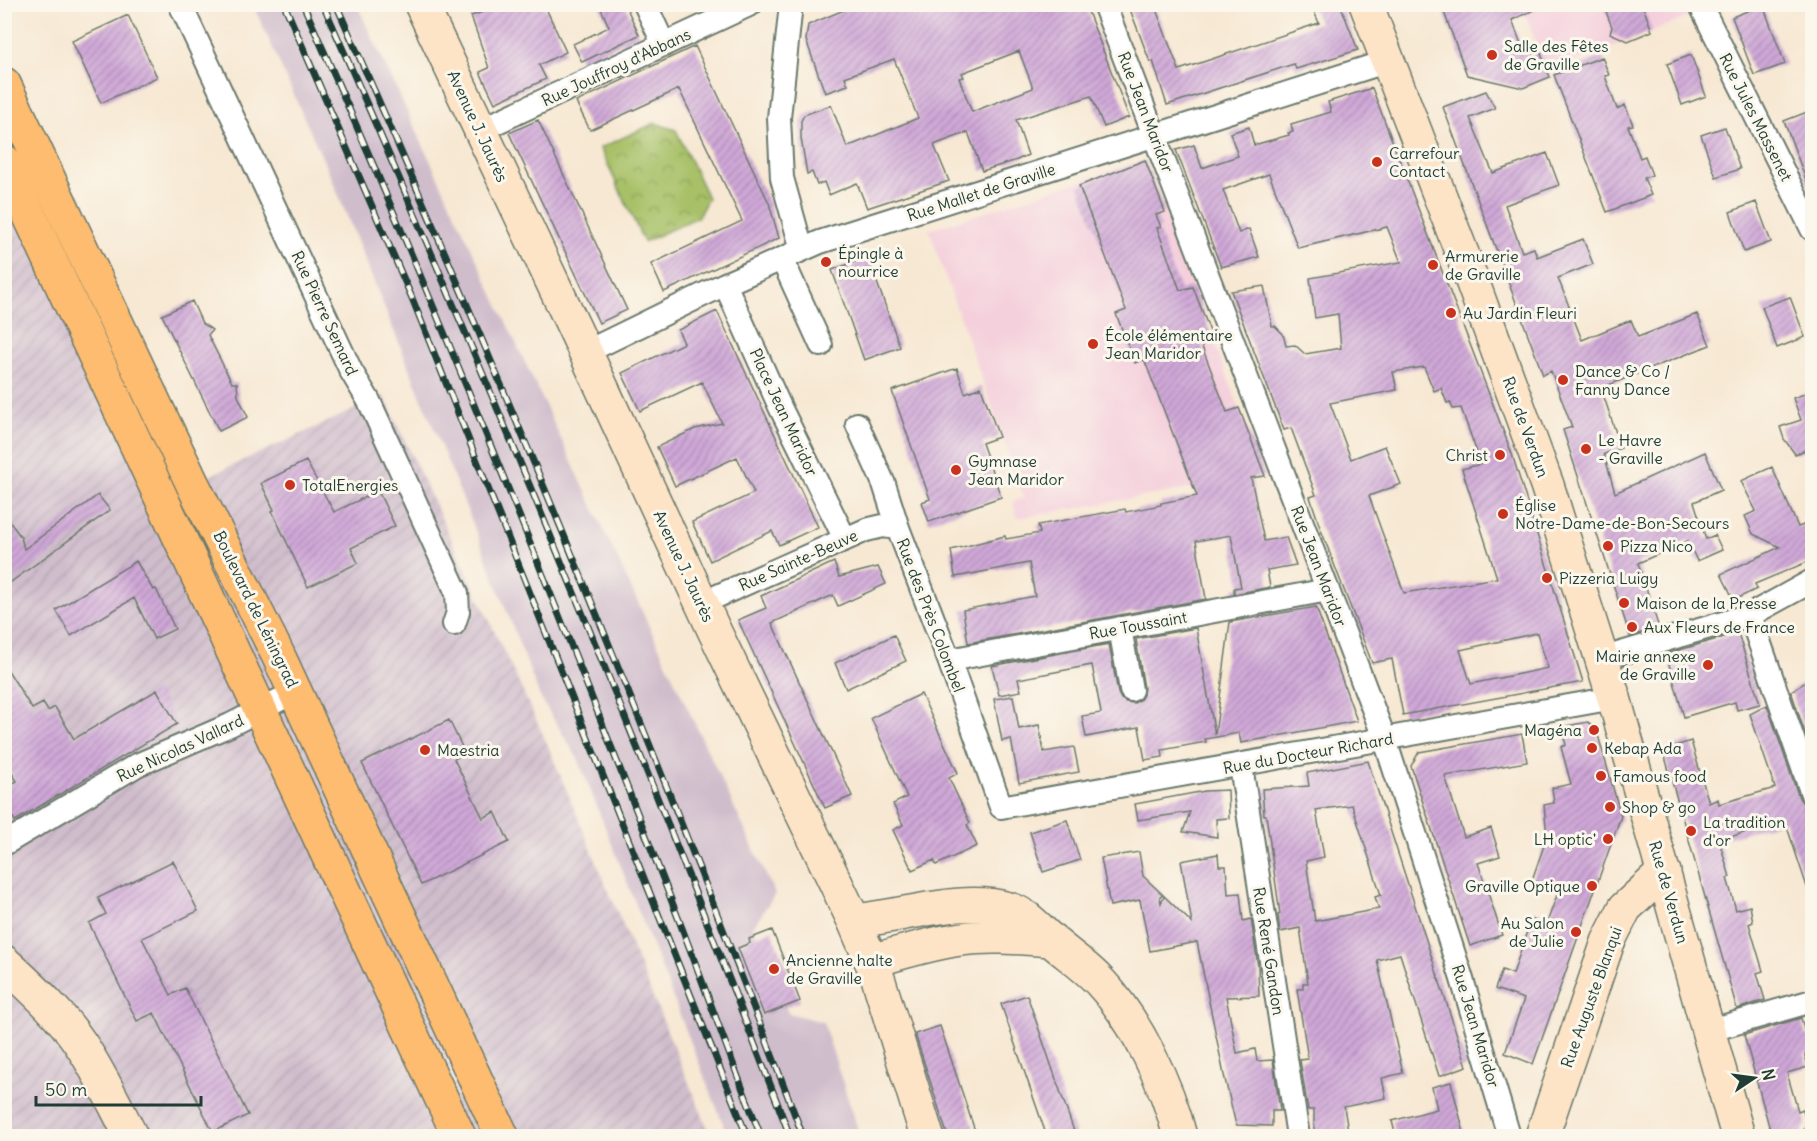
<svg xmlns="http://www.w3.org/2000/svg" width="1817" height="1141" font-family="Delius,sans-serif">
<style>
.built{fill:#f4cfdc}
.industrial{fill:url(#industrial-furrows)}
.railway{fill:#d0bdcc}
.park{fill:url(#park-crowns);stroke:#647f4e;stroke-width:1.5}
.building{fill:url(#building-hatch);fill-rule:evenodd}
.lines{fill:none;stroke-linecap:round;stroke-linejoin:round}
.street-casing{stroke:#6b796c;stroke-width:26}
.secondary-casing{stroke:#6b796c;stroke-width:36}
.primary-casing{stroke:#6b796c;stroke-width:36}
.street{stroke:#fff;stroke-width:22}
.secondary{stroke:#fee4c6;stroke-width:33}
.primary{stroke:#fdbc70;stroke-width:33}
.rail-casing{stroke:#1f3d34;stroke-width:7}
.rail{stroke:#fbf7ec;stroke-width:4.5;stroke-dasharray:14;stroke-linecap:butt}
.poi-dot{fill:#c8321e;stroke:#fbf7ec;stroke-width:2}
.labels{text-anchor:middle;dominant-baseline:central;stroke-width:6;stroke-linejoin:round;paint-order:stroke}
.poi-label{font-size:16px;fill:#1f3d34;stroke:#fbf7ec;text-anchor:start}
.street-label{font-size:16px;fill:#1f3d34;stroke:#fbf7ec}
</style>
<defs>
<pattern id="industrial-furrows" width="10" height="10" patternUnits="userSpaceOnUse" patternTransform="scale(1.5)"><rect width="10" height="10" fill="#d0bdcc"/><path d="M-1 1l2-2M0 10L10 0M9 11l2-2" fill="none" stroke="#b2a3b0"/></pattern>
<pattern id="park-crowns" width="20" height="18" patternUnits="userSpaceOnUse" patternTransform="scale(1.5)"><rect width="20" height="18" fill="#a8c167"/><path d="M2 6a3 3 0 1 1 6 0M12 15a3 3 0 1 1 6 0" fill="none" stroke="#889e56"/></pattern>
<pattern id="building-hatch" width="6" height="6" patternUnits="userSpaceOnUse" patternTransform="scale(1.5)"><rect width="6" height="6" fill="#d0a8d8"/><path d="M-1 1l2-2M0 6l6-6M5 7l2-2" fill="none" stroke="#a88ab0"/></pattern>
</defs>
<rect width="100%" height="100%" fill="#fbf7ec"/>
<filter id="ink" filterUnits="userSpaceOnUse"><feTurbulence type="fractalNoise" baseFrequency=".0167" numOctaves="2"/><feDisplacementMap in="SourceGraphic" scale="12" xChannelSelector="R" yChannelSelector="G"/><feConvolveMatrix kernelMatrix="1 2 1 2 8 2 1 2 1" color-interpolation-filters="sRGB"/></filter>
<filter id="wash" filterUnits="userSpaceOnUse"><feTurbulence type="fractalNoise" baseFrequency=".008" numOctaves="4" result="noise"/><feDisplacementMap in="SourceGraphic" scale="24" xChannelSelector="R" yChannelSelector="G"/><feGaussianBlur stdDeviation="1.35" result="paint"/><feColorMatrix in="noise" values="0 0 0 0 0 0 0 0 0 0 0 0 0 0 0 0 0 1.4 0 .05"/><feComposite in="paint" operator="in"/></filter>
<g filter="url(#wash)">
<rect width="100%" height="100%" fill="#f7e8d3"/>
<!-- built -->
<path class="built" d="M 1521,5 L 1681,5 L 1688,17 L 1548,72 Z
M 1145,160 L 1265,476 L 1017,518 L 1013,502 L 1024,498 L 929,230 Z"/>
<!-- industrial -->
<path class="industrial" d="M 4,113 L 181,489 L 384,396 L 546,741 L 711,1136 L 5,1136 Z"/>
<!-- railway -->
<path class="railway" d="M 253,5 L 357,5 L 775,894 L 753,927 L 788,1013 L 823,1022 L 860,1136 L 728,1136 L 578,759 L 540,697 L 479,539 L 331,177 Z"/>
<!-- park -->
<path class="park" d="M 655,123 L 676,130 L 708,198 L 698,217 L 644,242 L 600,148 Z"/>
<g id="blocks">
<!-- building -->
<path class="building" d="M 506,4 L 544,4 L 566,52 L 539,65 L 546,79 L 495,103 L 480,72 L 489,68 L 471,16 Z
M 599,4 L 625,4 L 639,35 L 582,62 L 573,44 L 609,27 Z
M 858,4 L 1085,4 L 1129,117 L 1104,127 L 1091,96 L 1016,120 L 1028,155 L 1017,160 L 982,171 L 968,132 L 934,145 L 949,181 L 867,208 L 857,183 L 829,195 L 824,182 L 817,185 L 812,172 L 807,174 L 801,138 L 801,121 L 804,115 L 831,105 L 847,147 L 918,118 L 894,59 L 845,77 L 848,85 L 825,93 L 806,40 L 808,25 ZM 1019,51 L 1033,88 L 972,112 L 959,78 L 964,77 L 962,73 Z
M 1128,4 L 1154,4 L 1179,70 L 1319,23 L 1311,4 L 1340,4 L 1358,50 L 1296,69 L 1294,64 L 1167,105 L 1153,61 L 1150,62 Z
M 1441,4 L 1547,4 L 1512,20 L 1524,52 L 1538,46 L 1550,77 L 1523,88 L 1467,75 Z
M 1603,4 L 1642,4 L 1652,31 L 1628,41 L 1610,33 L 1612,27 Z
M 1763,5 L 1785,64 L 1754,75 L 1732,17 Z
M 128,15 L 157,77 L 101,103 L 72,41 Z
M 695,46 L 769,203 L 779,238 L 664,292 L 651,264 L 742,221 L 679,89 L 590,130 L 576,102 Z
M 1691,55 L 1706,96 L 1682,105 L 1667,64 Z
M 1602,57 L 1609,75 L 1605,76 L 1617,109 L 1625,105 L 1633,125 L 1628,126 L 1640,158 L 1645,156 L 1652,175 L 1644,178 L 1651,195 L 1607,212 L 1554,75 Z
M 1372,88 L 1512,454 L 1583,682 L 1403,715 L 1392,659 L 1372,663 L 1321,530 L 1310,497 L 1316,495 L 1291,428 L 1284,430 L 1231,291 L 1264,286 L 1272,326 L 1275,326 L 1283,334 L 1286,346 L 1295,345 L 1305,354 L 1341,348 L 1338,314 L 1315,318 L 1310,278 L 1401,262 L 1387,227 L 1298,248 L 1269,174 L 1223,190 L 1239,233 L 1249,229 L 1259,257 L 1221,267 L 1176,150 L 1194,145 L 1202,168 L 1238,156 L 1230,133 L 1249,127 L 1254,145 L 1289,135 L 1288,133 L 1293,132 L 1291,124 L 1331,112 L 1328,102 ZM 1424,367 L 1434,391 L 1441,388 L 1447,403 L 1450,402 L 1453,409 L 1461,408 L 1481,464 L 1462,469 L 1497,578 L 1404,593 L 1369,496 L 1401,484 L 1385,446 L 1351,459 L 1330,403 L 1397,390 L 1393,372 ZM 1537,633 L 1548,668 L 1471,684 L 1460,650 Z
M 1486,91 L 1495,108 L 1470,118 L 1493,173 L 1547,153 L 1559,185 L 1505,205 L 1522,252 L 1534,248 L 1537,257 L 1583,239 L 1593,264 L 1558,278 L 1582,340 L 1631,320 L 1638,337 L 1697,314 L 1710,345 L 1601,388 L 1621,448 L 1604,454 L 1615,493 L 1705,452 L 1721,490 L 1694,502 L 1706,539 L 1715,535 L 1722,550 L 1697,561 L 1688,541 L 1638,563 L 1659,628 L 1630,636 L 1563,430 L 1572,427 L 1551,371 L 1543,375 L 1443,107 Z
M 1812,110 L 1812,193 L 1811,193 L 1784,121 Z
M 538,120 L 627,310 L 599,323 L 509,133 Z
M 1725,127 L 1740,169 L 1716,177 L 1701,135 Z
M 1145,160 L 1165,212 L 1156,215 L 1161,227 L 1157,228 L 1180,290 L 1193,287 L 1211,334 L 1199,339 L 1227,412 L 1239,408 L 1265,476 L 1251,478 L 1264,541 L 1286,537 L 1296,565 L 1267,570 L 1270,587 L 1234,594 L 1234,588 L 1241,587 L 1231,535 L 1196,541 L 1206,599 L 968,643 L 963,610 L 1035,596 L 1029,563 L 955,577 L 951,550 L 1005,536 L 1006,539 L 1040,533 L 1038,525 L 1125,509 L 1126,512 L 1161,505 L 1161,503 L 1197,496 L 1144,359 L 1135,363 L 1116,314 L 1126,310 L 1079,186 Z
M 1756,202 L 1771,242 L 1744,252 L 1730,212 Z
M 868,257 L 900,347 L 864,360 L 832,270 Z
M 1790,297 L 1805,337 L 1777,348 L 1762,307 Z
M 192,301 L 202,323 L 212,330 L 208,335 L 232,383 L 237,383 L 238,396 L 248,417 L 219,431 L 162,315 Z
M 717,311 L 818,527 L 779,545 L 772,531 L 710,561 L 692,522 L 754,493 L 737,457 L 675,486 L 657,447 L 695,429 L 722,423 L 702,382 L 640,411 L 622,373 L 684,343 L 678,330 Z
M 957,368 L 965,393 L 981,387 L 999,437 L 982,443 L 1001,497 L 929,522 L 922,502 L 930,499 L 892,391 Z
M 1812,391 L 1812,448 L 1795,454 L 1784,439 L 1780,427 L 1801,420 L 1793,398 Z
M 306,461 L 334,512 L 378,491 L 395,526 L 351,548 L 358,563 L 308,587 L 272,511 L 274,510 L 261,483 Z
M 1772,467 L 1798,527 L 1812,522 L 1812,560 L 1755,584 L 1757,589 L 1734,600 L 1721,574 L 1780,547 L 1753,534 L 1745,516 L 1756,511 L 1741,481 Z
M 98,495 L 110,510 L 4,587 L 4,514 L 21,537 L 24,549 Z
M 136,561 L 153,590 L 156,589 L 175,629 L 154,639 L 134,598 L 71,636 L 56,610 Z
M 834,562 L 839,577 L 878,567 L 886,584 L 838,606 L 833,595 L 772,623 L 852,796 L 825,808 L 738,620 L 766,608 L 761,596 Z
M 1316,607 L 1357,721 L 1241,743 L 1239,733 L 1205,739 L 1206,742 L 1162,750 L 1163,757 L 1145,760 L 1139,727 L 1086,737 L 1082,716 L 1101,713 L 1092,665 L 1018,679 L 1021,691 L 999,695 L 992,666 L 1109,644 L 1118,693 L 1121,699 L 1126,702 L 1134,703 L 1140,700 L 1143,695 L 1144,688 L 1136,639 L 1196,628 L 1215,735 L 1230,622 Z
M 1738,633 L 1760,704 L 1737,710 L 1735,702 L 1684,717 L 1666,654 Z
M 894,635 L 906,661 L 846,689 L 835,663 Z
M 4,664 L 32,709 L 43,703 L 48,711 L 55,707 L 74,739 L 157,690 L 177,724 L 15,821 L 4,803 L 4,789 L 17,781 L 4,761 Z
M 1812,678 L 1812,754 L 1791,691 Z
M 921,694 L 958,773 L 949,778 L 970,823 L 967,825 L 977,846 L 936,865 L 934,860 L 912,870 L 893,830 L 903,825 L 893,804 L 907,797 L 871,718 Z
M 1013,696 L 1019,729 L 1039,725 L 1044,752 L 1074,747 L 1079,772 L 1019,783 L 1011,739 L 1002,741 L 994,699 Z
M 1767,705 L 1799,798 L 1804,805 L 1812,807 L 1812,892 L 1809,893 L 1785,821 L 1719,840 L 1730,877 L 1727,878 L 1736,910 L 1750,906 L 1753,922 L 1749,924 L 1763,971 L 1757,973 L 1765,1000 L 1737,1009 L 1663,750 L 1691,741 L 1709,803 L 1718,799 L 1719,804 L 1775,788 L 1750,714 Z
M 449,720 L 465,753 L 454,759 L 483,818 L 495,812 L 509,842 L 421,885 L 362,763 Z
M 1588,722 L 1596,728 L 1621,816 L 1533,1064 L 1505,1053 L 1524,999 L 1495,989 L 1502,970 L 1513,974 L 1531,919 L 1546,925 L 1559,890 L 1532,880 L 1547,837 L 1544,805 L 1554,803 L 1552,788 L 1571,784 L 1561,747 L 1566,745 L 1561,727 Z
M 1522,734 L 1527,762 L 1445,776 L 1464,837 L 1491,828 L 1500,856 L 1478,863 L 1502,935 L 1470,946 L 1411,766 L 1419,752 Z
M 1368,761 L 1467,1066 L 1439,1076 L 1400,954 L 1377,960 L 1403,1073 L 1382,1078 L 1386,1098 L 1344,1107 L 1349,1137 L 1323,1137 L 1314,1132 L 1314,1110 L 1308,1110 L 1300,1060 L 1308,1059 L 1297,989 L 1303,989 L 1303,983 L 1308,983 L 1300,928 L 1280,932 L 1278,915 L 1280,914 L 1266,815 L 1264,815 L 1262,789 L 1309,786 L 1307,773 ZM 1352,805 L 1381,895 L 1375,897 L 1379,909 L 1315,921 L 1306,861 L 1324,857 L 1316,810 Z
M 1228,790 L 1229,818 L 1216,819 L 1217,837 L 1183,832 L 1190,812 L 1138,820 L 1135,804 L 1205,791 Z
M 1067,820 L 1080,860 L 1043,872 L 1030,832 Z
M 1139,852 L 1143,876 L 1163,895 L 1160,896 L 1161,903 L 1164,896 L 1192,923 L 1181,861 L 1218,854 L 1219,866 L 1226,866 L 1228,894 L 1240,893 L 1243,921 L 1251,919 L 1258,967 L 1259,996 L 1226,997 L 1237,1053 L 1255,1049 L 1257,1061 L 1273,1060 L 1280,1111 L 1272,1111 L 1272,1126 L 1236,1125 L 1224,1075 L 1197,942 L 1150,951 L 1140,900 L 1110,906 L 1101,858 Z
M 173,861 L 198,911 L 142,938 L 171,995 L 185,988 L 248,1115 L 213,1132 L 154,1013 L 137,1021 L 89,923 L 106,914 L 98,898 Z
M 772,930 L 800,1001 L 764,1015 L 738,948 L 750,943 L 749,939 Z
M 1027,995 L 1076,1137 L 1047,1137 L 1001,1004 Z
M 1801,1018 L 1806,1036 L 1812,1034 L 1812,1052 L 1805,1054 L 1808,1067 L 1787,1073 L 1798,1111 L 1803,1109 L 1806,1124 L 1800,1137 L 1772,1137 L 1744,1035 Z
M 940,1026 L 977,1137 L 948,1137 L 915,1034 Z
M 1451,1082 L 1465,1137 L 1396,1137 L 1392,1121 L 1437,1109 L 1432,1087 Z"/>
</g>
</g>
<g filter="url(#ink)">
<use href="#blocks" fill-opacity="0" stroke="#6b796c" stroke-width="1.5"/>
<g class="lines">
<!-- street casing -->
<g class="street-casing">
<path id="street" d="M 180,4 L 351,371 L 369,401 L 457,593 L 458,612 L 454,624
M 645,4 L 664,45
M 791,4 L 779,118 L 782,178 L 802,250
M 1104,4 L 1385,740 L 1461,976 L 1509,1136
M 1700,4 L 1812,229
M 480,130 L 751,4
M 782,259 L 821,345
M 725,284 L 780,407 L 845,539
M 586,352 L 725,284 L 820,242 L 1388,61
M 857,424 L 884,484 L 898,528 L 949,660 L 1001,807 L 1614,698
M 702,603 L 866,530 L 883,526 L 898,528
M 1750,615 L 1812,794
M 1120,628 L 1131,690
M 1601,659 L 1750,615 L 1812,581
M 949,660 L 1328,590
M 1241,766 L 1298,1136
M 4,844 L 137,765 L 230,725 L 295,692
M 1708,1031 L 1812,1001"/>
</g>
<!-- secondary casing -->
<g class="secondary-casing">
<path id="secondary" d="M 421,4 L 577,334 L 714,630 L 854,921 L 877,975 L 927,1136
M 1366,4 L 1463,256 L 1547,485 L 1614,698 L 1738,1136
M 854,921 C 901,917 963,895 1009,909 C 1027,914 1038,929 1052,941 C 1068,955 1087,967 1101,983 C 1137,1022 1167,1085 1180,1136
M 871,961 C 901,953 931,943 962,939 C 991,935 1022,938 1052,940
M 4,962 C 31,987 60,1013 80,1043 C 100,1073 115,1105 131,1136
M 1542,1136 L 1608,942 L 1625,908 L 1664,872"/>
</g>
<!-- primary casing -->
<g class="primary-casing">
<path id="primary" d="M 4,84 L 193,485 L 278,655 L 502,1136
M 4,161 L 459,1136"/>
</g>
<!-- street -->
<use href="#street" class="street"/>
<!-- secondary -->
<use href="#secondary" class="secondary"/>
<!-- primary -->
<use href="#primary" class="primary"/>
<!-- rail casing -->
<g class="rail-casing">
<path id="rail" d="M 284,4 L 412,298 L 747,1136
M 303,4 C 432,294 550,589 665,884 C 698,968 728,1053 761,1136
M 323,4 C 488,378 644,755 790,1136
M 336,4 C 502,378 658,755 803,1136"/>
</g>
<!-- rail -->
<use href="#rail" class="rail"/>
</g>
</g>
<!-- markers -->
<g class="poi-dot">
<circle cx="1492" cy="55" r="6"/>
<circle cx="1377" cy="162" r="6"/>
<circle cx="826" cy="262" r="6"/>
<circle cx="1433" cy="265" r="6"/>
<circle cx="1451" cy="313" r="6"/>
<circle cx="1093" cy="344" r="6"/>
<circle cx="1563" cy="380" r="6"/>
<circle cx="1586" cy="449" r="6"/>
<circle cx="1500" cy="455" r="6"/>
<circle cx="956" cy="470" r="6"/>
<circle cx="290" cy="485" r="6"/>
<circle cx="1503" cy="514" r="6"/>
<circle cx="1608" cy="546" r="6"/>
<circle cx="1547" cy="578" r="6"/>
<circle cx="1624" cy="603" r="6"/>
<circle cx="1632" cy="627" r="6"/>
<circle cx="1708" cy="665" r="6"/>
<circle cx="1594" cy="730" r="6"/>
<circle cx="1592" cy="748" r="6"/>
<circle cx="425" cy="750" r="6"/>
<circle cx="1601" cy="776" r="6"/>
<circle cx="1610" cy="807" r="6"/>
<circle cx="1691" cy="831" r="6"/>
<circle cx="1608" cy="839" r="6"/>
<circle cx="1592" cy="886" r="6"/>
<circle cx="1576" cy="932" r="6"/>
<circle cx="774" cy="969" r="6"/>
</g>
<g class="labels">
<!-- poi labels -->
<g class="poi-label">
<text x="1504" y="46">Salle des Fêtes<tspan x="1504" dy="18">de Graville</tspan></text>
<text x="1389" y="153">Carrefour<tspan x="1389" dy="18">Contact</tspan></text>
<text x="838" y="253">Épingle à<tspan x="838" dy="18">nourrice</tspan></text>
<text x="1445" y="256">Armurerie<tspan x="1445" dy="18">de Graville</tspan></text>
<text x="1463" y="313">Au Jardin Fleuri</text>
<text x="1105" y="335">École élémentaire<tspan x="1105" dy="18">Jean Maridor</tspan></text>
<text x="1575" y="371">Dance &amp; Co /<tspan x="1575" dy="18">Fanny Dance</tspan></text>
<text x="1598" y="440">Le Havre<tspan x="1598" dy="18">- Graville</tspan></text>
<text x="1488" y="455" text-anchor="end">Christ</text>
<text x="968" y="461">Gymnase<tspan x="968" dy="18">Jean Maridor</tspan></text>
<text x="302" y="485">TotalEnergies</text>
<text x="1515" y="505">Église<tspan x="1515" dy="18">Notre-Dame-de-Bon-Secours</tspan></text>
<text x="1620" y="546">Pizza Nico</text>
<text x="1559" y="578">Pizzeria Luigy</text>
<text x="1636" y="603">Maison de la Presse</text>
<text x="1644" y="627">Aux Fleurs de France</text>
<text x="1696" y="656" text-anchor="end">Mairie annexe<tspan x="1696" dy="18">de Graville</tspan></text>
<text x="1582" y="730" text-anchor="end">Magéna</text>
<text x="1604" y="748">Kebap Ada</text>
<text x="437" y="750">Maestria</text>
<text x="1613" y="776">Famous food</text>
<text x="1622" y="807">Shop &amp; go</text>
<text x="1703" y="822">La tradition<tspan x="1703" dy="18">d'or</tspan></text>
<text x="1596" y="839" text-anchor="end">LH optic'</text>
<text x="1580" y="886" text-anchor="end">Graville Optique</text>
<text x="1564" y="923" text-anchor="end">Au Salon<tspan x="1564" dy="18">de Julie</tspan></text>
<text x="786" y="960">Ancienne halte<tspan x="786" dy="18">de Graville</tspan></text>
</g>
<!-- street labels -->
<g class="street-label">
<text transform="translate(616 67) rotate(-25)">Rue Jouffroy d'Abbans</text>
<text transform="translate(1146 112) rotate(69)">Rue Jean Maridor</text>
<text transform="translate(1756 117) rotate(63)">Rue Jules Massenet</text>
<text transform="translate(478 126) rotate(65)">Avenue J. Jaurès</text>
<text transform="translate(981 192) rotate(-18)">Rue Mallet de Graville</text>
<text transform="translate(325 313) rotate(65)">Rue Pierre Semard</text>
<text transform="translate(784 412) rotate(65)">Place Jean Maridor</text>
<text transform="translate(1526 427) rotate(70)">Rue de Verdun</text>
<text transform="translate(798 560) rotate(-24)">Rue Sainte-Beuve</text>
<text transform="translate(684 566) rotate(65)">Avenue J. Jaurès</text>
<text transform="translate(1319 566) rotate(69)">Rue Jean Maridor</text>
<text transform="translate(256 609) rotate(64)">Boulevard de Léningrad</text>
<text transform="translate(931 615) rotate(69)">Rue des Près Colombel</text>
<text transform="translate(1138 625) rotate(-10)">Rue Toussaint</text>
<text transform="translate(180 748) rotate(-25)">Rue Nicolas Vallard</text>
<text transform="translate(1308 753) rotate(-10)">Rue du Docteur Richard</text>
<text transform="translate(1669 892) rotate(74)">Rue de Verdun</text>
<text transform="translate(1269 951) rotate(81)">Rue René Gandon</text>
<text transform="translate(1591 997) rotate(-70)">Rue Auguste Blanqui</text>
<text transform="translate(1476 1026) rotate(73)">Rue Jean Maridor</text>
</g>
</g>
<!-- margin -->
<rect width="1817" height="1141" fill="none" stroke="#fbf7ec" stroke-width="24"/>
<!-- north arrow -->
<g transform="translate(1754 1078) rotate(77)" stroke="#fbf7ec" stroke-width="4.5" paint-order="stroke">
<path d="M0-4.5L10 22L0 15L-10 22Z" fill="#1f3d34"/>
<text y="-9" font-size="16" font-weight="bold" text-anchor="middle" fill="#1f3d34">N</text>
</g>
<!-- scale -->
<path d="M36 1096v9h165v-9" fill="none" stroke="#1f3d34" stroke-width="3"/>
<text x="45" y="1096" font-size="18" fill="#1f3d34" stroke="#fbf7ec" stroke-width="4.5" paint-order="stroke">50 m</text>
</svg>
